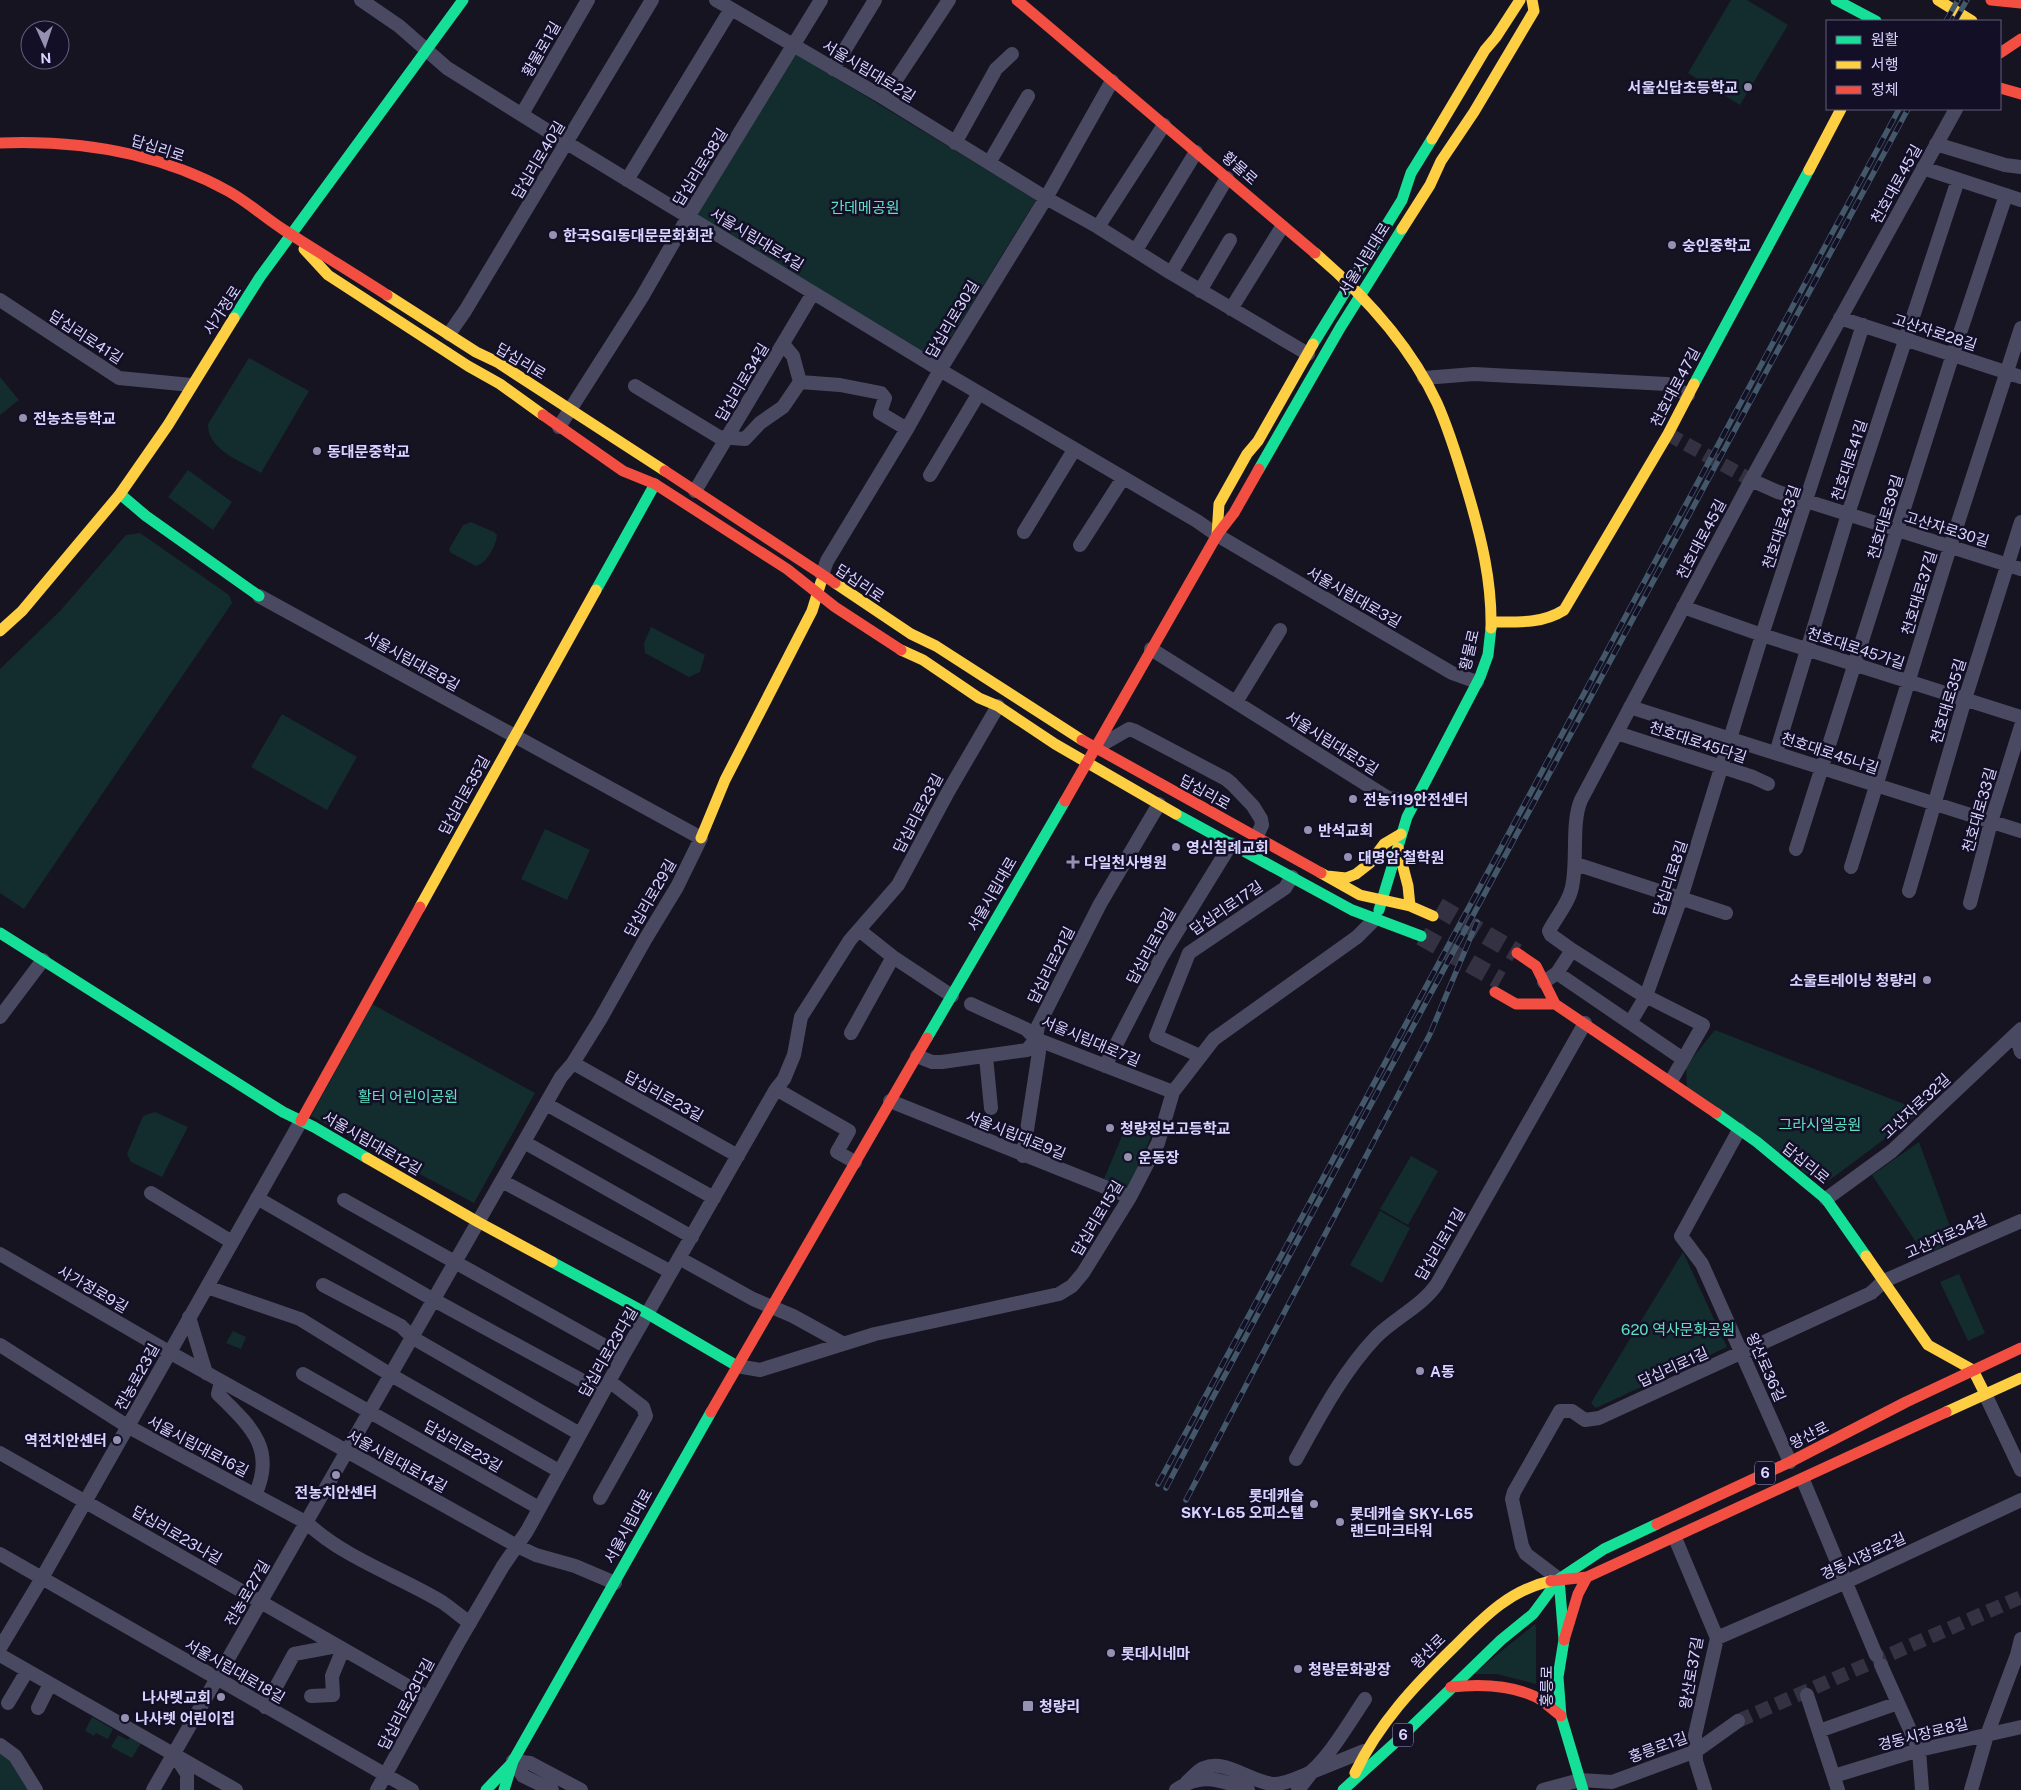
<svg xmlns="http://www.w3.org/2000/svg" width="2021" height="1790" font-family="'Public Sans','Noto Sans KR',sans-serif">
<style>
.green{fill:#132c2d}
.lines{fill:none;stroke-linecap:round;stroke-linejoin:round}
.street-tunnel{stroke:#333142;stroke-width:14;stroke-dasharray:14 7;stroke-linecap:butt}
.secondary-tunnel{stroke:#333142;stroke-width:19;stroke-dasharray:19 9;stroke-linecap:butt}
.street{stroke:#4a4962;stroke-width:14}
.fast{stroke:#16e098;stroke-width:11}
.slow{stroke:#ffcf43;stroke-width:11}
.jam{stroke:#f24e42;stroke-width:11}
.rail-casing{stroke:#43596b;stroke-width:5.5}
.rail{stroke:#130f26;stroke-width:4;stroke-dasharray:11;stroke-linecap:butt}
.poi-dot{fill:#9591b1;stroke:#130f26;stroke-width:2}
.labels{text-anchor:middle;dominant-baseline:central;stroke-width:5;stroke-linejoin:round;paint-order:stroke}
.shield{fill:#130f26;stroke:#9e99be;stroke-width:1}
.shield-label{font-size:14px;font-weight:bold;fill:#d9d4ff}
.street-label{font-size:15px;fill:#d9d4ff;stroke:#130f26}
.poi-label{font-size:15px;font-weight:bold;fill:#d9d4ff;stroke:#130f26;text-anchor:start}
.park-label{font-size:15px;fill:#5fe0c0;stroke:#130f26}
</style>
<rect width="100%" height="100%" fill="#161421"/>
<!-- green -->
<path class="green" d="M 1731,0 L 1747,0 L 1788,25 L 1740,105 L 1688,73 Z
M 793,52 L 1036,200 L 936,362 L 693,214 Z
M 249,358 L 309,391 L 261,473 C 241,461 207,450 208,424 Z
M 0,377 L 19,400 L 0,415 Z
M 188,470 L 232,502 L 213,530 L 168,497 Z
M 471,522 L 494,532 L 497,535 C 496,546 487,563 476,566 L 451,553 L 449,549 L 463,525 Z
M 140,533 L 229,595 L 232,603 L 24,909 L 0,893 L 0,669 L 60,611 L 126,535 Z
M 651,627 L 705,655 L 700,672 L 689,677 L 645,653 L 644,643 Z
M 282,714 L 357,757 L 327,810 L 251,767 Z
M 545,829 L 590,850 L 567,900 L 521,879 Z
M 372,1004 L 535,1093 L 474,1203 L 311,1116 Z
M 1715,1030 L 1922,1111 L 1823,1185 L 1687,1091 L 1686,1066 Z
M 155,1112 L 188,1127 L 162,1177 L 131,1162 L 127,1154 L 143,1116 Z
M 1127,1124 L 1152,1134 L 1129,1189 L 1104,1179 Z
M 1919,1142 L 1955,1240 L 1925,1256 L 1872,1175 Z
M 1411,1156 L 1438,1171 L 1408,1225 L 1380,1209 Z
M 1380,1211 L 1410,1228 L 1382,1283 L 1350,1265 Z
M 1683,1252 L 1727,1347 L 1596,1408 L 1591,1403 Z
M 1959,1274 L 1985,1333 L 1968,1341 L 1940,1282 Z
M 233,1331 L 246,1337 L 241,1349 L 226,1343 Z
M 1535,1624 L 1536,1627 L 1536,1684 L 1497,1674 L 1473,1674 Z
M 92,1717 L 113,1729 L 108,1739 L 96,1733 L 94,1736 L 85,1731 Z
M 118,1735 L 128,1740 L 130,1737 L 141,1743 L 132,1758 L 111,1747 Z
M 0,1748 L 33,1790 L 0,1790 Z"/>
<g class="lines">
<!-- street-tunnel -->
<path class="street-tunnel" d="M 1668,434 L 1751,480
M 1738,1721 L 2021,1597"/>
<!-- secondary-tunnel -->
<path class="secondary-tunnel" d="M 1438,907 L 1517,953
M 1421,936 L 1501,981"/>
<!-- street -->
<path class="street" d="M 361,0 L 399,26 L 447,68 L 567,143 L 940,370 L 1197,521 L 1217,535 L 1452,673 L 1477,682
M 716,0 L 884,98 L 1046,198 L 1098,227 L 1171,273 L 1308,354
M 833,69 L 875,0
M 884,98 L 949,0
M 522,114 L 588,0
M 955,143 L 996,69 L 1012,54
M 1936,144 L 2005,165 L 2021,167
M 989,163 L 1028,96
M 1923,168 L 2021,200
M 627,180 L 731,9
M 1098,227 L 1164,125
M 1136,250 L 1196,152
M 1171,273 L 1227,178
M 1200,291 L 1230,240
M 0,300 L 119,378 L 191,385
M 1231,309 L 1282,227
M 1840,318 L 2021,377
M 449,334 L 465,311 L 652,0
M 1424,378 L 1474,374 L 1667,384 L 1688,395
M 800,382 L 840,385 L 881,393 L 885,398 L 880,413 L 907,429
M 635,386 L 719,437 L 745,439 L 760,423 L 783,407 L 800,382 L 793,356 L 783,344
M 559,427 L 642,297 L 688,217 L 821,0
M 930,475 L 979,393
M 1751,480 L 1778,492 L 2021,569
M 695,491 L 813,293
M 1024,532 L 1074,450
M 1080,545 L 1123,478
M 822,575 L 827,561 L 907,429 L 940,370 L 1046,198 L 1112,81
M 1683,607 L 1762,635 L 2021,717
M 1151,649 L 1388,798 L 1414,801
M 1236,702 L 1280,630
M 1630,707 L 2021,831
M 1617,733 L 1753,777 L 1768,784
M 1096,748 L 1129,729 L 1135,731 L 1226,779 L 1232,784 L 1253,806 L 1261,819 L 1262,825 L 1256,838
M 1776,753 L 1848,514 L 1958,180
M 1796,849 L 1953,354 L 2006,195
M 1576,864 L 1726,913
M 1851,867 L 1950,547 L 2021,328
M 1909,891 L 1965,699 L 2021,522
M 1970,903 L 1991,822 L 2021,726
M 859,930 L 893,957 L 952,996
M 1572,950 L 1638,992 L 1703,1025 L 1671,1081
M 1557,973 L 1683,1059
M 1544,982 L 1557,973 L 1572,950 L 1551,935 L 1549,931 C 1556,917 1569,903 1572,887 C 1578,860 1571,823 1581,800 L 1751,480 L 1956,109
M 971,1004 L 1026,1029 L 1036,1039 L 1173,1092
M 0,1017 L 43,960
M 1630,1023 L 1646,996 L 1681,898 L 1762,635 L 1863,325
M 851,1033 L 893,957
M 2016,1035 L 2021,1052
M 917,1056 L 932,1062 L 942,1062 L 1027,1050 L 1036,1039
M 1200,1056 L 1156,1036 L 1189,953 L 1285,888 L 1292,877
M 986,1057 L 991,1108
M 573,1063 L 738,1156
M 1105,1066 L 1162,956 L 1231,844
M 776,1089 L 849,1131 L 837,1152 L 855,1162
M 890,1101 L 1130,1197
M 546,1104 L 714,1198
M 1739,1130 L 1681,1236 L 1702,1264 L 1790,1462
M 524,1142 L 692,1237
M 1023,1156 L 1039,1052 L 1036,1039 L 1038,1026 L 1100,904 L 1159,804
M 502,1181 L 671,1272
M 151,1193 L 232,1242
M 257,1198 L 434,1300 L 603,1392
M 1826,1199 L 1892,1151 L 2021,1029
M 344,1200 L 623,1356
M 0,1254 L 169,1352 L 517,1546 L 536,1555 L 575,1566 L 615,1583
M 679,1258 L 753,1299 L 793,1316 L 842,1343
M 323,1285 L 401,1326 L 413,1338 L 580,1434
M 207,1287 L 300,1319 L 391,1375 L 559,1471
M 189,1317 L 206,1373
M 0,1345 L 127,1426 L 307,1523 C 346,1559 397,1575 442,1602 C 451,1608 460,1616 470,1623
M 737,1366 L 760,1370 L 875,1334 L 1059,1294 L 1072,1286 L 1083,1273 L 1130,1197 L 1158,1143 L 1173,1092 L 1214,1039 L 1357,937 L 1376,918
M 303,1374 L 539,1508
M 221,1382 L 218,1394 C 249,1425 277,1448 255,1495
M 1985,1394 L 2021,1470
M 0,1453 L 427,1697
M 1296,1459 C 1320,1416 1342,1373 1376,1337 C 1395,1318 1422,1306 1437,1284 L 1585,1023
M 1803,1480 L 1876,1655
M 600,1498 L 646,1416 L 643,1407 L 609,1381
M 1675,1538 L 1717,1638 L 1695,1735 L 1696,1761 L 1705,1790
M 0,1554 L 412,1790
M 1559,1579 L 1526,1554 L 1522,1546 L 1512,1499 L 1514,1492 L 1560,1411 L 1572,1411 L 1585,1420 L 1599,1418 L 1871,1293 L 1884,1281 L 2021,1221
M 1717,1638 L 1846,1582 L 2021,1500
M 0,1648 L 42,1578 L 301,1121
M 0,1655 L 236,1790
M 1881,1665 L 1919,1750 L 1922,1790
M 1807,1695 L 1838,1790
M 311,1696 L 333,1695 L 332,1676 L 343,1649
M 8,1703 L 27,1671
M 265,1707 L 294,1654 L 337,1646
M 38,1708 L 50,1684
M 1819,1731 L 1898,1703
M 0,1745 L 15,1756 L 36,1790
M 176,1757 L 187,1774 L 187,1790
M 513,1761 L 530,1763 L 581,1790
M 513,1761 L 523,1776 L 552,1790
M 1305,1776 C 1327,1762 1350,1721 1365,1699
M 1834,1776 L 1919,1750 L 2021,1727
M 1187,1782 C 1192,1778 1198,1770 1204,1768 C 1225,1758 1253,1784 1275,1784 C 1287,1784 1301,1776 1312,1772
M 153,1790 L 561,1077 L 573,1063 L 601,1018 L 646,938 L 677,887 L 701,838 L 259,596
M 377,1790 L 458,1643 L 503,1566 L 527,1531 L 623,1356 L 776,1089 L 784,1079 L 794,1055 L 801,1017 L 850,940 L 898,885 L 948,792 L 998,706
M 1176,1790 C 1201,1772 1222,1780 1248,1790
M 1298,1790 L 1312,1772 L 1364,1751
M 1543,1790 L 1580,1780 L 1612,1782 L 1696,1751 L 1738,1721
M 1971,1790 L 1987,1735 L 2017,1655 L 2021,1639"/>
<!-- fast -->
<path class="fast" d="M 1836,0 L 1876,21
M 234,318 L 260,277 L 463,0
M 1313,344 L 1402,200 L 1411,173 L 1432,139
M 1694,384 L 1809,170
M 1259,469 L 1340,328 L 1402,229
M 120,494 L 146,516 L 259,596
M 596,590 L 655,484
M 1176,814 L 1352,910 L 1421,936
M 1379,910 L 1407,817 L 1480,677 L 1488,655 L 1491,628
M 0,933 L 283,1112 L 314,1127 L 367,1158
M 927,1038 L 1065,801
M 1716,1113 L 1757,1142 L 1826,1199 L 1866,1256
M 552,1262 L 648,1314 L 737,1366
M 1559,1579 L 1564,1640 L 1558,1677 L 1561,1716 L 1583,1790
M 486,1790 L 511,1764
M 504,1790 L 513,1761 L 711,1412
M 1343,1790 L 1398,1740 L 1501,1640 L 1533,1614 L 1559,1579 L 1604,1549 L 1657,1524"/>
<!-- slow -->
<path class="slow" d="M 1938,0 L 1972,21
M 1432,139 L 1485,50 L 1496,37 L 1520,0
M 1809,170 L 1841,109
M 1402,229 L 1430,185 L 1441,161 L 1474,112 L 1534,11 L 1532,0
M 304,249 L 328,275 L 468,366 L 500,384 L 543,415
M 1315,253 C 1363,294 1410,345 1437,403 C 1450,432 1459,463 1468,493 C 1481,537 1492,581 1491,628
M 387,295 L 476,352 L 497,362 L 665,471
M 1217,535 L 1219,504 L 1247,454 L 1258,441 L 1313,344
M 835,583 L 911,634 L 936,646 L 1082,740
M 1491,622 C 1517,622 1542,624 1564,610 L 1668,434 L 1694,384
M 0,631 L 22,611 L 120,494 L 168,425 L 234,318
M 901,650 L 923,660 L 979,698 L 998,706 L 1055,744 L 1176,814
M 701,838 L 725,780 L 812,611 L 821,582
M 1398,848 L 1408,886 L 1410,906
M 1321,873 L 1360,895 L 1410,906 L 1433,916
M 1327,876 L 1346,878 L 1356,874 L 1370,863 L 1384,844 L 1401,834
M 420,907 L 596,590
M 367,1158 L 478,1222 L 552,1262
M 1866,1256 L 1928,1345 L 1973,1370 L 1985,1394
M 1946,1412 L 2021,1378
M 1355,1773 C 1379,1723 1415,1685 1454,1647 C 1483,1618 1509,1590 1551,1581"/>
<!-- jam -->
<path class="jam" d="M 1017,0 L 1315,253
M 1991,0 L 2021,3
M 2000,53 L 2021,39
M 2000,88 L 2021,94
M 0,143 C 80,140 157,152 228,191 C 248,202 265,218 284,230 C 318,252 353,273 387,295
M 543,415 L 623,471 L 655,484 L 787,569 L 835,607 L 901,650
M 665,471 L 835,583
M 1082,740 L 1321,873
M 1065,801 L 1217,535 L 1234,513 L 1259,469
M 1517,953 L 1536,966 L 1555,1004 L 1716,1113
M 1495,992 L 1516,1004 L 1555,1004
M 301,1121 L 420,907
M 711,1412 L 927,1038
M 1657,1524 L 1790,1462 L 1906,1402 L 2021,1348
M 1551,1581 L 1587,1577 L 1946,1412
M 1564,1640 L 1578,1594 L 1587,1577
M 1451,1687 C 1478,1684 1511,1685 1536,1697 C 1545,1702 1553,1710 1561,1716"/>
<!-- rail casing -->
<g class="rail-casing">
<path id="rail" d="M 1946,21 L 1958,0
M 1955,21 L 1967,0
M 1158,1484 L 1899,109
M 1166,1488 L 1211,1401 L 1908,109
M 1186,1500 L 1430,1034 L 1477,922"/>
</g>
<!-- rail -->
<use href="#rail" class="rail"/>
</g>
<!-- markers -->
<g class="poi-dot">
<circle cx="1748" cy="87" r="5"/>
<circle cx="553" cy="235" r="5"/>
<circle cx="1672" cy="245" r="5"/>
<circle cx="23" cy="418" r="5"/>
<circle cx="317" cy="451" r="5"/>
<circle cx="1353" cy="799" r="5"/>
<circle cx="1308" cy="830" r="5"/>
<circle cx="1176" cy="847" r="5"/>
<circle cx="1348" cy="857" r="5"/>
<path d="M1070.5 854.5h5v5h5v5h-5v5h-5v-5h-5v-5h5z"/>
<circle cx="1927" cy="980" r="5"/>
<circle cx="1110" cy="1128" r="5"/>
<circle cx="1128" cy="1157" r="5"/>
<circle cx="1420" cy="1371" r="5"/>
<circle cx="117" cy="1440" r="5"/>
<circle cx="336" cy="1475" r="5"/>
<circle cx="1314" cy="1504" r="5"/>
<circle cx="1340" cy="1522" r="5"/>
<circle cx="1111" cy="1653" r="5"/>
<circle cx="1298" cy="1669" r="5"/>
<circle cx="221" cy="1697" r="5"/>
<rect x="1022" y="1700" width="12" height="12" rx="2.5"/>
<circle cx="125" cy="1718" r="5"/>
</g>
<g class="labels">
<!-- shield labels -->
<g class="shield">
<rect x="1755" y="1461.5" width="20" height="23" rx="4"/>
<rect x="1393" y="1723.5" width="20" height="23" rx="4"/>
</g>
<g class="shield-label">
<text x="1765" y="1473">6</text>
<text x="1403" y="1735">6</text>
</g>
<!-- street labels -->
<g class="street-label">
<text transform="translate(541 49) rotate(-60)">황물로1길</text>
<text transform="translate(869 71) rotate(31)">서울시립대로2길</text>
<text transform="translate(158 148) rotate(18)">답십리로</text>
<text transform="translate(538 160) rotate(-59)">답십리로40길</text>
<text transform="translate(700 167) rotate(-58)">답십리로38길</text>
<text transform="translate(1240 168) rotate(41)">황물로</text>
<text transform="translate(1896 184) rotate(-61)">천호대로45길</text>
<text transform="translate(757 239) rotate(31)">서울시립대로4길</text>
<text transform="translate(1364 259) rotate(-58)">서울시립대로</text>
<text transform="translate(222 310) rotate(-57)">사가정로</text>
<text transform="translate(952 319) rotate(-59)">답십리로30길</text>
<text transform="translate(1935 332) rotate(18)">고산자로28길</text>
<text transform="translate(86 337) rotate(33)">답십리로41길</text>
<text transform="translate(521 361) rotate(31)">답십리로</text>
<text transform="translate(742 382) rotate(-59)">답십리로34길</text>
<text transform="translate(1675 387) rotate(-62)">천호대로47길</text>
<text transform="translate(1849 460) rotate(-72)">천호대로41길</text>
<text transform="translate(1885 517) rotate(-73)">천호대로39길</text>
<text transform="translate(1781 527) rotate(-71)">천호대로43길</text>
<text transform="translate(1947 529) rotate(17)">고산자로30길</text>
<text transform="translate(1701 539) rotate(-62)">천호대로45길</text>
<text transform="translate(860 583) rotate(34)">답십리로</text>
<text transform="translate(1919 593) rotate(-73)">천호대로37길</text>
<text transform="translate(1354 597) rotate(30)">서울시립대로3길</text>
<text transform="translate(1856 648) rotate(18)">천호대로45가길</text>
<text transform="translate(1469 650) rotate(-77)">황물로</text>
<text transform="translate(412 661) rotate(29)">서울시립대로8길</text>
<text transform="translate(1948 701) rotate(-73)">천호대로35길</text>
<text transform="translate(1698 742) rotate(18)">천호대로45다길</text>
<text transform="translate(1332 743) rotate(32)">서울시립대로5길</text>
<text transform="translate(1830 753) rotate(18)">천호대로45나길</text>
<text transform="translate(1205 792) rotate(29)">답십리로</text>
<text transform="translate(464 795) rotate(-61)">답십리로35길</text>
<text transform="translate(1979 810) rotate(-74)">천호대로33길</text>
<text transform="translate(918 813) rotate(-62)">답십리로23길</text>
<text transform="translate(1670 878) rotate(-72)">답십리로8길</text>
<text transform="translate(992 894) rotate(-60)">서울시립대로</text>
<text transform="translate(650 898) rotate(-60)">답십리로29길</text>
<text transform="translate(1226 908) rotate(-34)">답십리로17길</text>
<text transform="translate(1151 946) rotate(-61)">답십리로19길</text>
<text transform="translate(1051 965) rotate(-63)">답십리로21길</text>
<text transform="translate(1091 1041) rotate(23)">서울시립대로7길</text>
<text transform="translate(664 1096) rotate(29)">답십리로23길</text>
<text transform="translate(1916 1106) rotate(-43)">고산자로32길</text>
<text transform="translate(1016 1135) rotate(22)">서울시립대로9길</text>
<text transform="translate(372 1143) rotate(30)">서울시립대로12길</text>
<text transform="translate(1806 1163) rotate(39)">답십리로</text>
<text transform="translate(1097 1218) rotate(-59)">답십리로15길</text>
<text transform="translate(1946 1236) rotate(-24)">고산자로34길</text>
<text transform="translate(1440 1244) rotate(-59)">답십리로11길</text>
<text transform="translate(93 1289) rotate(30)">사가정로9길</text>
<text transform="translate(608 1352) rotate(-60)">답십리로23다길</text>
<text transform="translate(1673 1367) rotate(-24)">답십리로1길</text>
<text transform="translate(1766 1367) rotate(66)">왕산로36길</text>
<text transform="translate(137 1377) rotate(-61)">전농로23길</text>
<text transform="translate(1809 1435) rotate(-27)">왕산로</text>
<text transform="translate(198 1446) rotate(28)">서울시립대로16길</text>
<text transform="translate(463 1446) rotate(30)">답십리로23길</text>
<text transform="translate(397 1461) rotate(29)">서울시립대로14길</text>
<text transform="translate(628 1526) rotate(-61)">서울시립대로</text>
<text transform="translate(177 1535) rotate(30)">답십리로23나길</text>
<text transform="translate(1863 1556) rotate(-25)">경동시장로2길</text>
<text transform="translate(247 1593) rotate(-60)">전농로27길</text>
<text transform="translate(1428 1651) rotate(-45)">왕산로</text>
<text transform="translate(235 1671) rotate(30)">서울시립대로18길</text>
<text transform="translate(1691 1673) rotate(-80)">왕산로37길</text>
<text transform="translate(1546 1686) rotate(-90)">홍릉로</text>
<text transform="translate(406 1704) rotate(-62)">답십리로23다길</text>
<text transform="translate(1923 1734) rotate(-14)">경동시장로8길</text>
<text transform="translate(1658 1747) rotate(-20)">홍릉로1길</text>
</g>
<!-- poi labels -->
<g class="poi-label">
<text x="1738" y="87" text-anchor="end">서울신답초등학교</text>
<text x="563" y="235">한국SGI동대문문화회관</text>
<text x="1682" y="245">숭인중학교</text>
<text x="33" y="418">전농초등학교</text>
<text x="327" y="451">동대문중학교</text>
<text x="1363" y="799">전농119안전센터</text>
<text x="1318" y="830">반석교회</text>
<text x="1186" y="847">영신침례교회</text>
<text x="1358" y="857">대명암 철학원</text>
<text x="1084" y="862">다일천사병원</text>
<text x="1917" y="980" text-anchor="end">소울트레이닝 청량리</text>
<text x="1120" y="1128">청량정보고등학교</text>
<text x="1138" y="1157">운동장</text>
<text x="1430" y="1371">A동</text>
<text x="107" y="1440" text-anchor="end">역전치안센터</text>
<text x="336" y="1492" text-anchor="middle">전농치안센터</text>
<text x="1304" y="1495" text-anchor="end">롯데캐슬<tspan x="1304" dy="17">SKY-L65 오피스텔</tspan></text>
<text x="1350" y="1513">롯데캐슬 SKY-L65<tspan x="1350" dy="17">랜드마크타워</tspan></text>
<text x="1121" y="1653">롯데시네마</text>
<text x="1308" y="1669">청량문화광장</text>
<text x="211" y="1697" text-anchor="end">나사렛교회</text>
<text x="1039" y="1706">청량리</text>
<text x="135" y="1718">나사렛 어린이집</text>
</g>
<!-- park labels -->
<g class="park-label">
<text x="865" y="207">간데메공원</text>
<text x="408" y="1096">활터 어린이공원</text>
<text x="1820" y="1124">그라시엘공원</text>
<text x="1678" y="1329">620 역사문화공원</text>
</g>
</g>
<!-- legend -->
<rect x="1826" y="20" width="175" height="90" fill="#130f26" stroke="#625e7d"/>
<rect x="1836" y="36" width="25" height="8" fill="#16e098" stroke="#625e7d"/>
<text x="1871" y="45" font-size="15" fill="#d9d4ff">원활</text>
<rect x="1836" y="61" width="25" height="8" fill="#ffcf43" stroke="#625e7d"/>
<text x="1871" y="70" font-size="15" fill="#d9d4ff">서행</text>
<rect x="1836" y="86" width="25" height="8" fill="#f24e42" stroke="#625e7d"/>
<text x="1871" y="95" font-size="15" fill="#d9d4ff">정체</text>
<!-- north arrow -->
<g transform="translate(45 45) rotate(177)"><circle r="24" fill="#130f26" stroke="#625e7d"/>
<path d="M0-4L9 19L0 12L-9 19Z" fill="#9591b1"/>
<text y="-8" font-size="14" font-weight="bold" text-anchor="middle" fill="#d9d4ff">N</text>
</g>
</svg>
